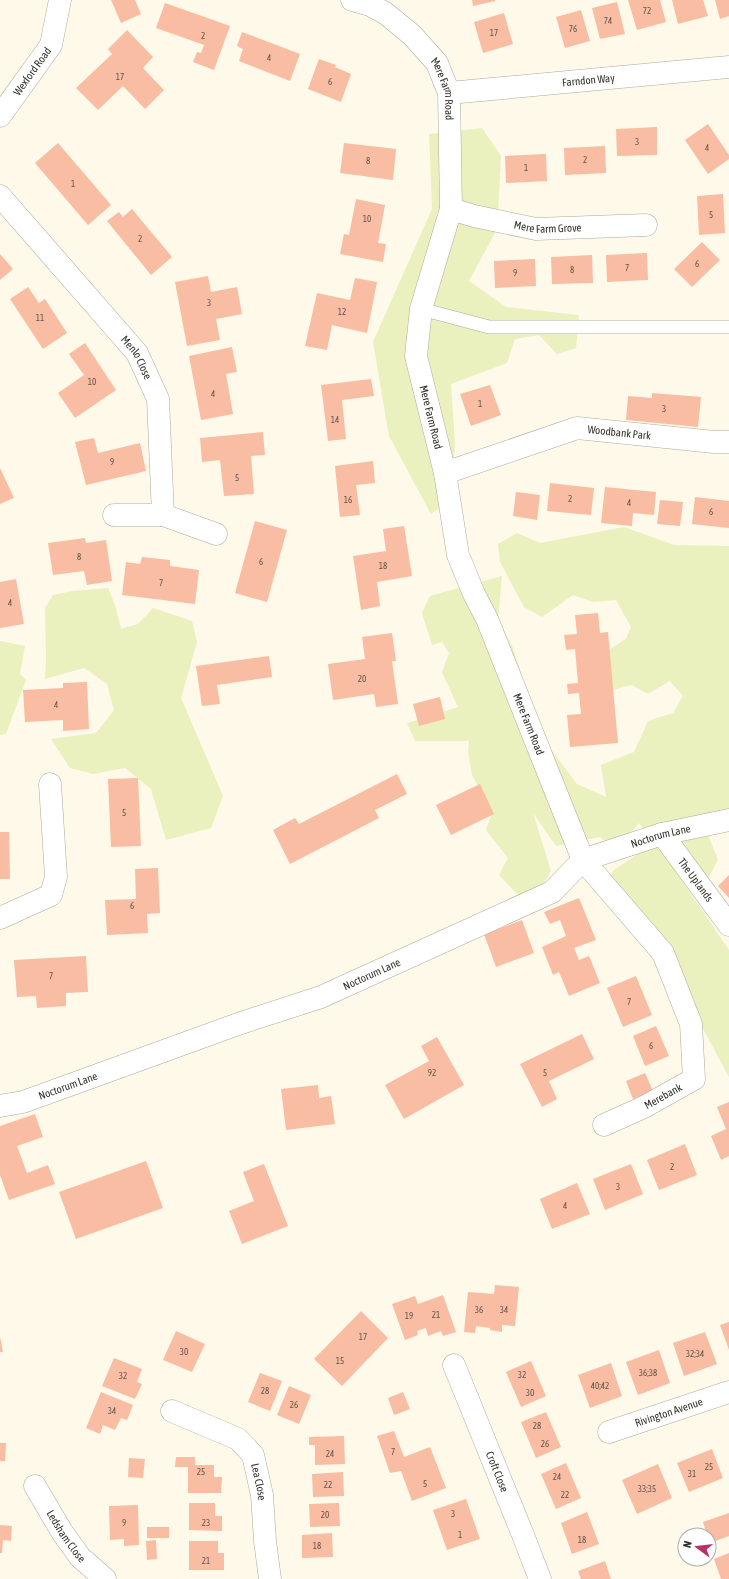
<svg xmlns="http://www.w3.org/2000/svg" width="729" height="1579" font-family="'Asap Condensed',sans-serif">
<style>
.green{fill:#eaf0be}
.building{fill:#f8bda3}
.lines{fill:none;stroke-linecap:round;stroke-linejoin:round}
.service-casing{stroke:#ada99b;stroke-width:14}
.minor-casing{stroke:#ada99b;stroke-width:23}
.service{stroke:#fff;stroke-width:13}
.minor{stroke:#fff;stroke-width:22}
.labels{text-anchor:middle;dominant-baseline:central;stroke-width:3;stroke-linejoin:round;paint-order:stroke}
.number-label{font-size:9px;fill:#645449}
.street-label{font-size:11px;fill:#33312b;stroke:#fff}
</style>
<rect width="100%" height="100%" fill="#fef9e9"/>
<!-- green -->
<path class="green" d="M 482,128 L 501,156 L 498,213 L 496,231 L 469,281 L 506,307 L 579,315 L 576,348 L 557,354 L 539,335 L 515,339 L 507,363 L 451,384 L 455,444 L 451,500 L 431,514 L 389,436 L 373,342 L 432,209 L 429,134 Z
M 624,527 L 674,545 L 729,546 L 729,824 L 705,827 L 718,860 L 708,879 L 678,875 L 729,950 L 729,1077 L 681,988 L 598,890 L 614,870 L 654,843 L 639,823 L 616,850 L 600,837 L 556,846 L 533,813 L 551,871 L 544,883 L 519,896 L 499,875 L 508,858 L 486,830 L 492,812 L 472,775 L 468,751 L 469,741 L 415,741 L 407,723 L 458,707 L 442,672 L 449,653 L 442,642 L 432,645 L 422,613 L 430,596 L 502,576 L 498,619 L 513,648 L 534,715 L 549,747 L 577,784 L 606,797 L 601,765 L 634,752 L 648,721 L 673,713 L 683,696 L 670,681 L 648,694 L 632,685 L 605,692 L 605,652 L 626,639 L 631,627 L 616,600 L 593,602 L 573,595 L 542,617 L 524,607 L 500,562 L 498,544 L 517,533 L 540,543 Z
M 108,588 L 115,605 L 121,629 L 138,624 L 153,608 L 192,621 L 197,642 L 181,698 L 223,796 L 211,828 L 166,840 L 151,789 L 125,768 L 93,774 L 70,768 L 51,739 L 96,733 L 114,710 L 107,684 L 84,668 L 45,679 L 46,658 L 45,608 L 53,595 L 73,591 Z
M 0,641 L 25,646 L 20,674 L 26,680 L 6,734 L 0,735 Z"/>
<!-- building -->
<path class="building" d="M 111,0 L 135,0 L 141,14 L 121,23 Z
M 472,0 L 495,0 L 495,1 L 473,6 Z
M 628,0 L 660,0 L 666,22 L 637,30 Z
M 672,0 L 703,0 L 708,16 L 678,24 Z
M 715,0 L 729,0 L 729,16 L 720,19 Z
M 617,2 L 625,34 L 600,39 L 592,8 Z
M 165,3 L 230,26 L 214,70 L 193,62 L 197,52 L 201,53 L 204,45 L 156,28 Z
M 581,10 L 590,41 L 565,48 L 556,17 Z
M 504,13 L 513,44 L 483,53 L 474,22 Z
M 127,30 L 153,57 L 143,68 L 164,90 L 145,109 L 123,86 L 98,110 L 76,88 L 112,54 L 108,49 Z
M 242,32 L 300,54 L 290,81 L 239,61 L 243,49 L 237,46 Z
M 319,59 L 336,65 L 335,67 L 351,74 L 341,102 L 308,89 Z
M 708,124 L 729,155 L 729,159 L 708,174 L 685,140 Z
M 657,127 L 657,155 L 617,156 L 616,129 Z
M 58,143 L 111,205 L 88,225 L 35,163 Z
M 344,143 L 396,149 L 393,180 L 340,173 Z
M 605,146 L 606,173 L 565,175 L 564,148 Z
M 546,154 L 547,181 L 506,183 L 505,156 Z
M 723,194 L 725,233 L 699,235 L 697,196 Z
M 356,199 L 385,205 L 378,243 L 386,244 L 383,262 L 340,254 L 344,234 L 349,235 Z
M 132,209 L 172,257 L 151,275 L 107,221 L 119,212 L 123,217 Z
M 702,242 L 720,260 L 692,287 L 674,269 Z
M 647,253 L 648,280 L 607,282 L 606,255 Z
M 0,254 L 13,269 L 0,280 Z
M 592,255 L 593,283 L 552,284 L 551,257 Z
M 535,259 L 536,286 L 495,288 L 494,261 Z
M 208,276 L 211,292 L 237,287 L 242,314 L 216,319 L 220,340 L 187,346 L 175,282 Z
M 355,278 L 377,282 L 367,333 L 332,325 L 327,350 L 305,346 L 317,293 L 350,300 Z
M 28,287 L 39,303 L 45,299 L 67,333 L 43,349 L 10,299 Z
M 85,343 L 116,390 L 75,418 L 58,393 L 84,375 L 69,354 Z
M 232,347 L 237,372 L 226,374 L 233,414 L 201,420 L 189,356 Z
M 371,379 L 374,396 L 342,400 L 346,439 L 328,441 L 321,385 Z
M 490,385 L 501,415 L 471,426 L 460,394 Z
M 652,393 L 701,397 L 698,427 L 626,420 L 628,396 L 652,398 Z
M 263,432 L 265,455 L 251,456 L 254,494 L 224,496 L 220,460 L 202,462 L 200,438 Z
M 94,438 L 98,453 L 140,443 L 146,471 L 86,485 L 75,442 Z
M 373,461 L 375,483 L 356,485 L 360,515 L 340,517 L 335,466 Z
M 0,468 L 14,498 L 0,504 Z
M 550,483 L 594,488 L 591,515 L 547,511 Z
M 605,487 L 656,492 L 654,515 L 633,513 L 632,526 L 601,523 Z
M 516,492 L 540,495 L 537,520 L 513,516 Z
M 695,497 L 729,501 L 729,528 L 692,524 Z
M 660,500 L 683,502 L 680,526 L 657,524 Z
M 255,521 L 287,530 L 267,602 L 235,593 Z
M 404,526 L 412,576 L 377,582 L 380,606 L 361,610 L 353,556 L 386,551 L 383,529 Z
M 85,538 L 86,543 L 106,540 L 112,581 L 87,585 L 84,571 L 53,575 L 48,543 Z
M 142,557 L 170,560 L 170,566 L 199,570 L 195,604 L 122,595 L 126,562 L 140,564 Z
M 16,579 L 24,624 L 0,628 L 0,582 Z
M 598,613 L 600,633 L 608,632 L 618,743 L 570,747 L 567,715 L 581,714 L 579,693 L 568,694 L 567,684 L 578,683 L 575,649 L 566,650 L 564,635 L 577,634 L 575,615 Z
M 392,633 L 396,661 L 392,661 L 398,704 L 376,707 L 374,694 L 333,700 L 328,664 L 365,659 L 362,637 Z
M 269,656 L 272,677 L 217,685 L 220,704 L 202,706 L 196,666 Z
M 87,682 L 89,729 L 63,731 L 63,720 L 25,722 L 23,690 L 63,688 L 63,683 Z
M 440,697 L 445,719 L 419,726 L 413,704 Z
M 397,774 L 407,794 L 375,810 L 379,818 L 290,864 L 273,830 L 295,818 L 299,824 Z
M 138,778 L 141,846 L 111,847 L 108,779 Z
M 480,784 L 494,814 L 451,835 L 436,805 Z
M 0,832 L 9,832 L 10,879 L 0,879 Z
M 158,868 L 160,913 L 147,914 L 148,933 L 107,935 L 105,900 L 136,899 L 135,869 Z
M 729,875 L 729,898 L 718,886 Z
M 579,898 L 596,940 L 574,948 L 579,960 L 589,956 L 600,983 L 569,996 L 559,972 L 553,975 L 542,947 L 566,936 L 560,920 L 550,924 L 544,912 Z
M 522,920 L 534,953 L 496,967 L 484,934 Z
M 86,956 L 88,992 L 66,993 L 66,1006 L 37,1008 L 36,996 L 17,997 L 14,960 Z
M 636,976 L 652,1015 L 623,1027 L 607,988 Z
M 656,1026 L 669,1056 L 645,1066 L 633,1036 Z
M 582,1034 L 594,1059 L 549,1081 L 557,1099 L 542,1107 L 520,1064 Z
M 437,1037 L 464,1085 L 404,1119 L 385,1085 L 429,1061 L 421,1046 Z
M 645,1073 L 653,1091 L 633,1099 L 626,1081 Z
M 318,1085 L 319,1098 L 331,1096 L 335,1124 L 286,1130 L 281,1089 Z
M 729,1102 L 729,1156 L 721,1160 L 711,1136 L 726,1129 L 717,1107 Z
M 35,1114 L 43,1137 L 17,1146 L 27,1173 L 48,1165 L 55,1184 L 9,1200 L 0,1175 L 0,1126 Z
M 685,1144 L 697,1175 L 659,1190 L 647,1160 Z
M 146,1161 L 163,1208 L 76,1239 L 59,1192 Z
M 264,1164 L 288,1226 L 242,1244 L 229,1211 L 254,1201 L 243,1172 Z
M 631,1164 L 643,1194 L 605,1210 L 593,1179 Z
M 577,1183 L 590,1214 L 552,1229 L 540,1199 Z
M 495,1285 L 519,1287 L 515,1326 L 502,1325 L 502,1332 L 490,1330 L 490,1328 L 476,1326 L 475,1333 L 464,1332 L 468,1292 L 494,1294 Z
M 443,1295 L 456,1332 L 443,1336 L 441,1331 L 428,1336 L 426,1328 L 417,1331 L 418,1335 L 405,1340 L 392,1304 L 415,1296 L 418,1304 Z
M 361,1311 L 388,1338 L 342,1386 L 314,1359 Z
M 729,1322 L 729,1350 L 720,1325 Z
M 176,1331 L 205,1344 L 192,1372 L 163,1360 Z
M 705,1332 L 717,1364 L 684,1376 L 673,1343 Z
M 0,1337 L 3,1352 L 0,1352 Z
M 659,1350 L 670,1383 L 638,1395 L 626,1362 Z
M 114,1358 L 142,1369 L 137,1382 L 142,1384 L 135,1399 L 102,1386 Z
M 531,1361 L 546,1396 L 521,1407 L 506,1372 Z
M 611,1363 L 622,1396 L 590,1408 L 578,1375 Z
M 260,1373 L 282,1381 L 270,1411 L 248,1402 Z
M 289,1386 L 311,1395 L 299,1424 L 277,1415 Z
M 101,1392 L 133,1405 L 127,1420 L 121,1418 L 115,1430 L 103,1425 L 100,1434 L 86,1428 Z
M 403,1392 L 410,1409 L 394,1415 L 388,1398 Z
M 546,1412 L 561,1447 L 536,1458 L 521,1422 Z
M 394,1431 L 404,1457 L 430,1447 L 446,1488 L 412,1501 L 401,1471 L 390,1473 L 377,1436 Z
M 344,1436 L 345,1464 L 315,1465 L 315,1445 L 309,1445 L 309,1437 Z
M 0,1443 L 6,1443 L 5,1461 L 0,1461 Z
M 712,1449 L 723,1478 L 689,1492 L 677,1463 Z
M 176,1457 L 195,1457 L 195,1465 L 214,1465 L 214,1477 L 222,1477 L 221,1493 L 188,1493 L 188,1467 L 175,1467 Z
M 129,1458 L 145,1459 L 143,1478 L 128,1477 Z
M 566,1463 L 581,1498 L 556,1509 L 541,1474 Z
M 658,1464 L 672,1498 L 637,1514 L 622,1480 Z
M 343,1472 L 344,1496 L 313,1497 L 312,1474 Z
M 466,1499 L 480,1539 L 447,1550 L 433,1510 Z
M 189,1503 L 215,1503 L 215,1516 L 222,1516 L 222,1531 L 189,1530 Z
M 339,1503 L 340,1526 L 310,1527 L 309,1504 Z
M 138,1505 L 139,1545 L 124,1546 L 124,1539 L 110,1540 L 109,1506 Z
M 587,1512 L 599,1544 L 572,1554 L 561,1523 Z
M 729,1513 L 729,1536 L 710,1543 L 709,1535 L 707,1535 L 703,1522 Z
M 0,1525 L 12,1526 L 11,1541 L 3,1540 L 2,1553 L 0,1553 Z
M 147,1527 L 169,1527 L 169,1538 L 147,1538 Z
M 332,1533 L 333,1557 L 302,1558 L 302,1535 Z
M 156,1540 L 157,1559 L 147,1560 L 146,1541 Z
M 189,1541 L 218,1541 L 218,1553 L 224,1553 L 224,1570 L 189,1570 Z
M 729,1553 L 729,1579 L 721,1579 L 714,1559 Z
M 605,1561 L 611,1579 L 581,1579 L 578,1571 Z"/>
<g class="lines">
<!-- service casing -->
<g class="service-casing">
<path id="service" d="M 421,309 L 489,327 L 729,327"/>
</g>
<!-- minor casing -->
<g class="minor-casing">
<g id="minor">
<path id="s1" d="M 352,0 L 370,5 L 385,13 L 412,35 L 437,63 L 449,93 L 451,209 L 421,309 L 416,356 L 445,473 L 458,555 L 474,594 L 487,619 L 583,860 L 663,953 L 691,1024 L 694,1079 L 644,1107 L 604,1125"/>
<path id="s2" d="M 449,93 L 729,67"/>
<path id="s3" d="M 0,116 L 51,45 L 60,0"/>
<path id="s4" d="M 0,196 L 137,353 L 158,399 L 163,515 L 114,515"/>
<path id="s5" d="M 451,209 L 474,216 L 536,229 L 646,225"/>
<path id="s6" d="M 445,473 L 577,428 L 714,442 L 729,442"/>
<path d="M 163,515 L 216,534"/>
<path id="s7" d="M 662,834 L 729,925"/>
<path d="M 0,918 L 51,895 L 56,877 L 50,784"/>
<path id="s8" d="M 0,1106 L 23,1102 L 241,1023 L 321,997 L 552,892 L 583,860 L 662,834 L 729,820"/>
<path id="s9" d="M 454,1365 L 523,1535 L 540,1579"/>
<path id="s10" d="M 172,1411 L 238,1439 L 253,1455 L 262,1495 L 265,1541 L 270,1579"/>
<path id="s11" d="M 609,1432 L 729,1392"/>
<path id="s12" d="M 35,1486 L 62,1532 L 80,1557 L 105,1579"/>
</g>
</g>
<!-- service -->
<use href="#service" class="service"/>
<!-- minor -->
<use href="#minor" class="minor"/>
</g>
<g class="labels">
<!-- number labels -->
<g class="number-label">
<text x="647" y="11">72</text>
<text x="608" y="21">74</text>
<text x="573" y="29">76</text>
<text x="494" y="33">17</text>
<text x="203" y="36">2</text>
<text x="269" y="58">4</text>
<text x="120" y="77">17</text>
<text x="330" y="82">6</text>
<text x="637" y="142">3</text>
<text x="707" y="148">4</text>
<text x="585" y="160">2</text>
<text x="368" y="161">8</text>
<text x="526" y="168">1</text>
<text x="73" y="184">1</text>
<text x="711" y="215">5</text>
<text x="367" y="219">10</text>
<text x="140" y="239">2</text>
<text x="697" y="264">6</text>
<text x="627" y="268">7</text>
<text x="572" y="270">8</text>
<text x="515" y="273">9</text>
<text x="209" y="303">3</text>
<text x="342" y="312">12</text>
<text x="40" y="318">11</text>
<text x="92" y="382">10</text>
<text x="213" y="394">4</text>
<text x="480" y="404">1</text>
<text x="664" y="409">3</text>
<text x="335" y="420">14</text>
<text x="112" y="462">9</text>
<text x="237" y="478">5</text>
<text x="570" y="499">2</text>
<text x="348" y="500">16</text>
<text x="629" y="503">4</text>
<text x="711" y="512">6</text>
<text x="79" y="557">8</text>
<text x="261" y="562">6</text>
<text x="383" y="566">18</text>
<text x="161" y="583">7</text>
<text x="10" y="603">4</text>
<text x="362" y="679">20</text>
<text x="56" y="705">4</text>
<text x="124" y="813">5</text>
<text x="132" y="906">6</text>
<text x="51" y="976">7</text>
<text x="629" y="1002">7</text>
<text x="651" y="1046">6</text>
<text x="432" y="1073">92</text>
<text x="545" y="1073">5</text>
<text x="672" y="1167">2</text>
<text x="618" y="1187">3</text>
<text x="565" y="1206">4</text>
<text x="479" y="1310">36</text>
<text x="504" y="1310">34</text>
<text x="436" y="1315">21</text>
<text x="409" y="1316">19</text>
<text x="363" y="1337">17</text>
<text x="184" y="1352">30</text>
<text x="695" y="1354">32;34</text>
<text x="340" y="1361">15</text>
<text x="648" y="1373">36;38</text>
<text x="522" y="1375">32</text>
<text x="123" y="1376">32</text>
<text x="600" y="1386">40;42</text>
<text x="265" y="1391">28</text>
<text x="530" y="1393">30</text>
<text x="294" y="1405">26</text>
<text x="112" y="1411">34</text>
<text x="537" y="1426">28</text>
<text x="545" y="1444">26</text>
<text x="393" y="1452">7</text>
<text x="330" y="1454">24</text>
<text x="709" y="1467">25</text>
<text x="201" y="1472">25</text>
<text x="692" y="1474">31</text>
<text x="557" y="1477">24</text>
<text x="425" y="1484">5</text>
<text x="328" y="1485">22</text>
<text x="647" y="1489">33;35</text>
<text x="565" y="1495">22</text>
<text x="453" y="1514">3</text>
<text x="325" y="1515">20</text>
<text x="124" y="1523">9</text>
<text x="206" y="1523">23</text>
<text x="460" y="1535">1</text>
<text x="582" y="1540">18</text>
<text x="317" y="1546">18</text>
<text x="206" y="1561">21</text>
</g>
<!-- street labels -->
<g class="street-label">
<text stroke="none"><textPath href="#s3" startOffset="55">Wexford Road</textPath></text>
<text stroke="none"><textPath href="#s2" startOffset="140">Farndon Way</textPath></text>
<text stroke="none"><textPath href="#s1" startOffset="135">Mere Farm Road</textPath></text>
<text stroke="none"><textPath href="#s5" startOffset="99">Mere Farm Grove</textPath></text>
<text stroke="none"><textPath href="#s4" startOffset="212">Menlo Close</textPath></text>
<text stroke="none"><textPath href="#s1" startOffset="471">Mere Farm Road</textPath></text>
<text stroke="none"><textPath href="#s6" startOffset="182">Woodbank Park</textPath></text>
<text stroke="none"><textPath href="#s1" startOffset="795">Mere Farm Road</textPath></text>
<text stroke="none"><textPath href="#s8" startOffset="719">Noctorum Lane</textPath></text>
<text stroke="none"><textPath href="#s7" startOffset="57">The Uplands</textPath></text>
<text stroke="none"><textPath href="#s8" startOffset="395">Noctorum Lane</textPath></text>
<text stroke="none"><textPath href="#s8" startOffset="71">Noctorum Lane</textPath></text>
<text transform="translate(663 1096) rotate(-29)">Merebank</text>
<text stroke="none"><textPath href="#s11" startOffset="63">Rivington Avenue</textPath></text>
<text stroke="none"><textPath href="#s9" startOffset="115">Croft Close</textPath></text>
<text stroke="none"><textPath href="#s10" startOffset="121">Lea Close</textPath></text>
<text stroke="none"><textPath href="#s12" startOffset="59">Ledsham Close</textPath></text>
</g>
</g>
<!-- north arrow -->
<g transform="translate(697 1547) rotate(285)"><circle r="19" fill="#ffffff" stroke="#adadaa"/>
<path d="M0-3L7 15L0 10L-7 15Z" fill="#bb2f64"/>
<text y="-6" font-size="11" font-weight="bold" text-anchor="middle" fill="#33312b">N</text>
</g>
</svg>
